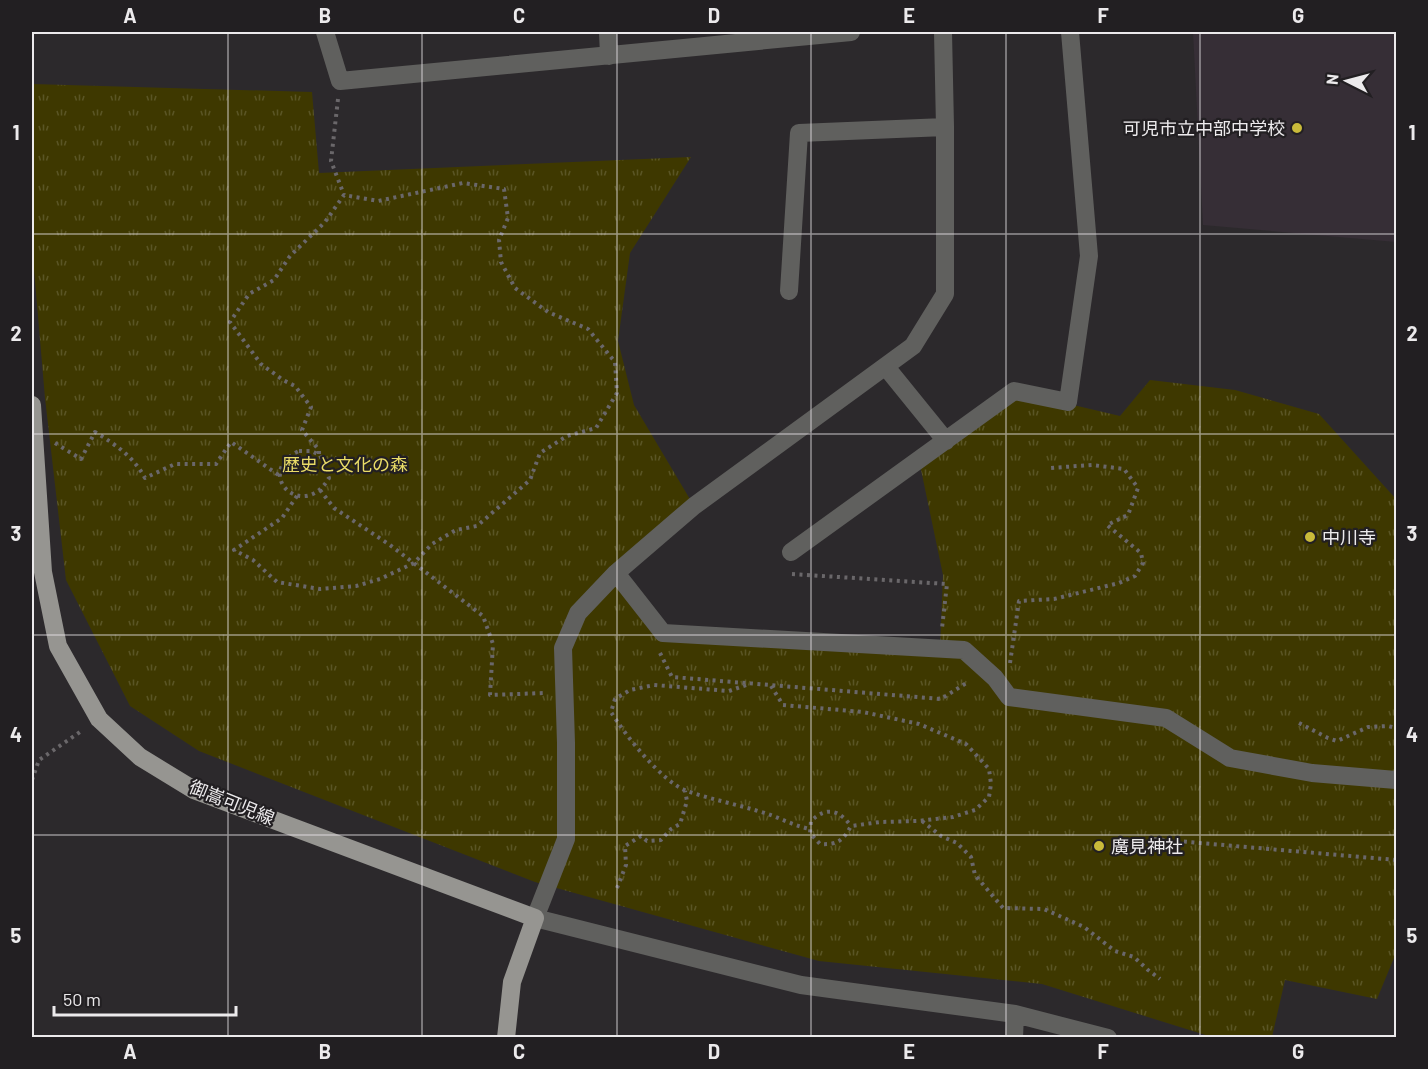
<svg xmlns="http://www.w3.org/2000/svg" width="1428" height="1069" font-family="Barlow,'Noto Sans JP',sans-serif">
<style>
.built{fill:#362e36}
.park{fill:url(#park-tufts)}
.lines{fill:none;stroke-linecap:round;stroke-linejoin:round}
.path{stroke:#6a676a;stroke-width:4;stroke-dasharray:3 4.5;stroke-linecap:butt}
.minor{stroke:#60605e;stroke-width:18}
.major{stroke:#969591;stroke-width:18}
.grid{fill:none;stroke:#eceaec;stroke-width:1.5;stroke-opacity:0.55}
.poi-dot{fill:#c9ba3a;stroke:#221f22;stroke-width:2}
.labels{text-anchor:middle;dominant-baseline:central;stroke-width:4.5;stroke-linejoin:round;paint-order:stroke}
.poi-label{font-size:18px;fill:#eceaec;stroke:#221f22;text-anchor:start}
.park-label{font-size:18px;fill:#eadc67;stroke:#221f22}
.street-label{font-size:18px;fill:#eceaec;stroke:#221f22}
.neatline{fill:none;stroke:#eceaec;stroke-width:2}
.grid-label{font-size:20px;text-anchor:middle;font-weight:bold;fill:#eceaec}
</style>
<defs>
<pattern id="park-tufts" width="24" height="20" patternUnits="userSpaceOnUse" patternTransform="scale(1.5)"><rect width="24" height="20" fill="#3e3800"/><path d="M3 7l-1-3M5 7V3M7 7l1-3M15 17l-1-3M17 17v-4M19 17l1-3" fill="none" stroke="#5a5525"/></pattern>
</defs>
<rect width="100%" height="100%" fill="#2c292c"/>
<!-- built -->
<path class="built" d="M 1193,32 L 1396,32 L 1396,242 L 1203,225 Z"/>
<!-- park -->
<path class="park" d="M 32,84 L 312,92 L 319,173 L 691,157 L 630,253 L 618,341 L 634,405 L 694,506 L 616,573 L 663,633 L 940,650 L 943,575 L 919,460 L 1014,391 L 1120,416 L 1150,380 L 1235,390 L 1319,414 L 1396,499 L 1396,953 L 1377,999 L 1285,980 L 1272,1037 L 1212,1037 L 1042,984 L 819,961 L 535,882 L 199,751 L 130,706 L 66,580 L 45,398 L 32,246 Z"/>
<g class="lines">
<!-- path -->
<path class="path" d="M 338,99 L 331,161 L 344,195
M 55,443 L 81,459 L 95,432 C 116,445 133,456 145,478 L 175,464 L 216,464 L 231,442 L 280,476
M 299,451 L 311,451 L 320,455 L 329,478 C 303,523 252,473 299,451 Z
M 320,490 L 334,508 L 390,545 L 483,616 L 493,644 L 490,695 L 544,693
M 297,496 L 282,518 L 234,550 L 253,560 L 277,582 L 320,589 L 356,586 L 380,579 L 414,563 L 432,544 L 456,530 L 477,526 L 530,480 L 540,453 L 567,436 L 596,428 L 617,393 L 615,362 L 588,329 L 548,312 L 515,288 L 501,262 L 499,240 L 508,218 L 504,189 L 463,183 L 378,201 L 344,195 L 325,222 L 290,256 L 274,280 L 249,294 L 230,322 L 261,364 L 283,380 L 295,386 L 311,407 L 302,430 L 319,450 L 319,454
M 792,574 L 947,584 L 942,628
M 660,653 L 672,677 L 941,699 L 968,682
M 1010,663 L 1019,601 L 1054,599 L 1119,583 L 1135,576 L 1143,563 L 1141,553 L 1107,525 L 1128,515 L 1138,488 L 1124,469 L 1092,465 L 1050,468
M 746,685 L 729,691 L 654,685 L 630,690 L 615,699 L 611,712 C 625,735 662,782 687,791 C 710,799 735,804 758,811 C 777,816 791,825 810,829
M 771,686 L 783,705 L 863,712 L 919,724 L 966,744 L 989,769 L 991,784 L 989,797 L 975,810 L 953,817 L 918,821 L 880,822 L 851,826 C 843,841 837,845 820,844 L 810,833 L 811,821 C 827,806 839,810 851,826
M 1299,723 L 1328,738 L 1337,741 L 1368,727 L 1388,726 L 1396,728
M 32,780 L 39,760 L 83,730
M 922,821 L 941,836 L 957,843 L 971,857 L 975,875 L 1003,908 L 1044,909 L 1084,927 L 1115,951 L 1134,957 L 1148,970 L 1160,979
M 1154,839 L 1396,860
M 617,888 L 626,865 L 625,846 L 641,836 L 647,841 L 661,840 L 671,829 L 680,824 L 687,801 L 685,791"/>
<!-- minor -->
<path class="minor" d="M 325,32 L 340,81 L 851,32
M 608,32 L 609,56
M 943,32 L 945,127 L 945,294 L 913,346 L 694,506 L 616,573 L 578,613 L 563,648 L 566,743 L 566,839 L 535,918 L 801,985 L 1015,1014 L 1108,1038
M 789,291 L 799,133 L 945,127
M 886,367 L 946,441
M 791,552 L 1014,391 L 1068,402 L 1089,256 L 1070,32
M 616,573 L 663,633 L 964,650 L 995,678 L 1009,697 L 1166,718 L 1230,758 L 1312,773 L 1396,780
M 1014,1038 L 1015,1014"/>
<!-- major -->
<path class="major" d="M 32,405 L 43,572 L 58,646 L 99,719 L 140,757 L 194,790 L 535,918 L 512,982 L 506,1038"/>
</g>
<!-- grid -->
<path class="grid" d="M 228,32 L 228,1038M 422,32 L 422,1038M 617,32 L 617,1038M 811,32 L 811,1038M 1006,32 L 1006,1038M 1200,32 L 1200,1038M 32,234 L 1396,234M 32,434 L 1396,434M 32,635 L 1396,635M 32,835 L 1396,835"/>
<!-- markers -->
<g class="poi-dot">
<circle cx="1297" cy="128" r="6"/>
<circle cx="1310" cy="537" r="6"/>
<circle cx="1099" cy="846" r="6"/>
</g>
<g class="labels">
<!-- poi labels -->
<g class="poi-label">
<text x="1285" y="128" text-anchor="end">可児市立中部中学校</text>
<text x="1322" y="537">中川寺</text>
<text x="1111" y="846">廣見神社</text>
</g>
<!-- park labels -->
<g class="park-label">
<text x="345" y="464">歴史と文化の森</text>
</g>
<!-- street labels -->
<g class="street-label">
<text transform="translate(232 802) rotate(22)">御嵩可児線</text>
</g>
</g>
<!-- border -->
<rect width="1428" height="1069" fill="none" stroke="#221f22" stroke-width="66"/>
<!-- north arrow -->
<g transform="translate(1347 81) rotate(276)" stroke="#221f22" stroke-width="4.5" paint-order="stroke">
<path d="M0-4.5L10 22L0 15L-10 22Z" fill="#eceaec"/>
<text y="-9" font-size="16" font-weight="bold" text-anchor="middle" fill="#eceaec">N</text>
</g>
<!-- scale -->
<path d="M54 1006v9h182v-9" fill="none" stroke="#eceaec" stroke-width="3"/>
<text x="63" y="1006" font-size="18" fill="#eceaec" stroke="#221f22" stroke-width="4.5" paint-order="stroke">50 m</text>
<rect x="33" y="33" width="1362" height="1003" class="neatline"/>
<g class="grid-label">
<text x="130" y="23">A</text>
<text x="325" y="23">B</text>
<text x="519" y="23">C</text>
<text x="714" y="23">D</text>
<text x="909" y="23">E</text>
<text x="1103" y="23">F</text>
<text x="1298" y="23">G</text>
<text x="16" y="140">1</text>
<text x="1412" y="140">1</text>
<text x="16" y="341">2</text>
<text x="1412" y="341">2</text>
<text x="16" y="541">3</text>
<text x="1412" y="541">3</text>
<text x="16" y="742">4</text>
<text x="1412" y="742">4</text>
<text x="16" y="943">5</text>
<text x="1412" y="943">5</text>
<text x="130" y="1059">A</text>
<text x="325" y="1059">B</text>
<text x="519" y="1059">C</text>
<text x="714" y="1059">D</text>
<text x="909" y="1059">E</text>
<text x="1103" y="1059">F</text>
<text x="1298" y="1059">G</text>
</g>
</svg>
